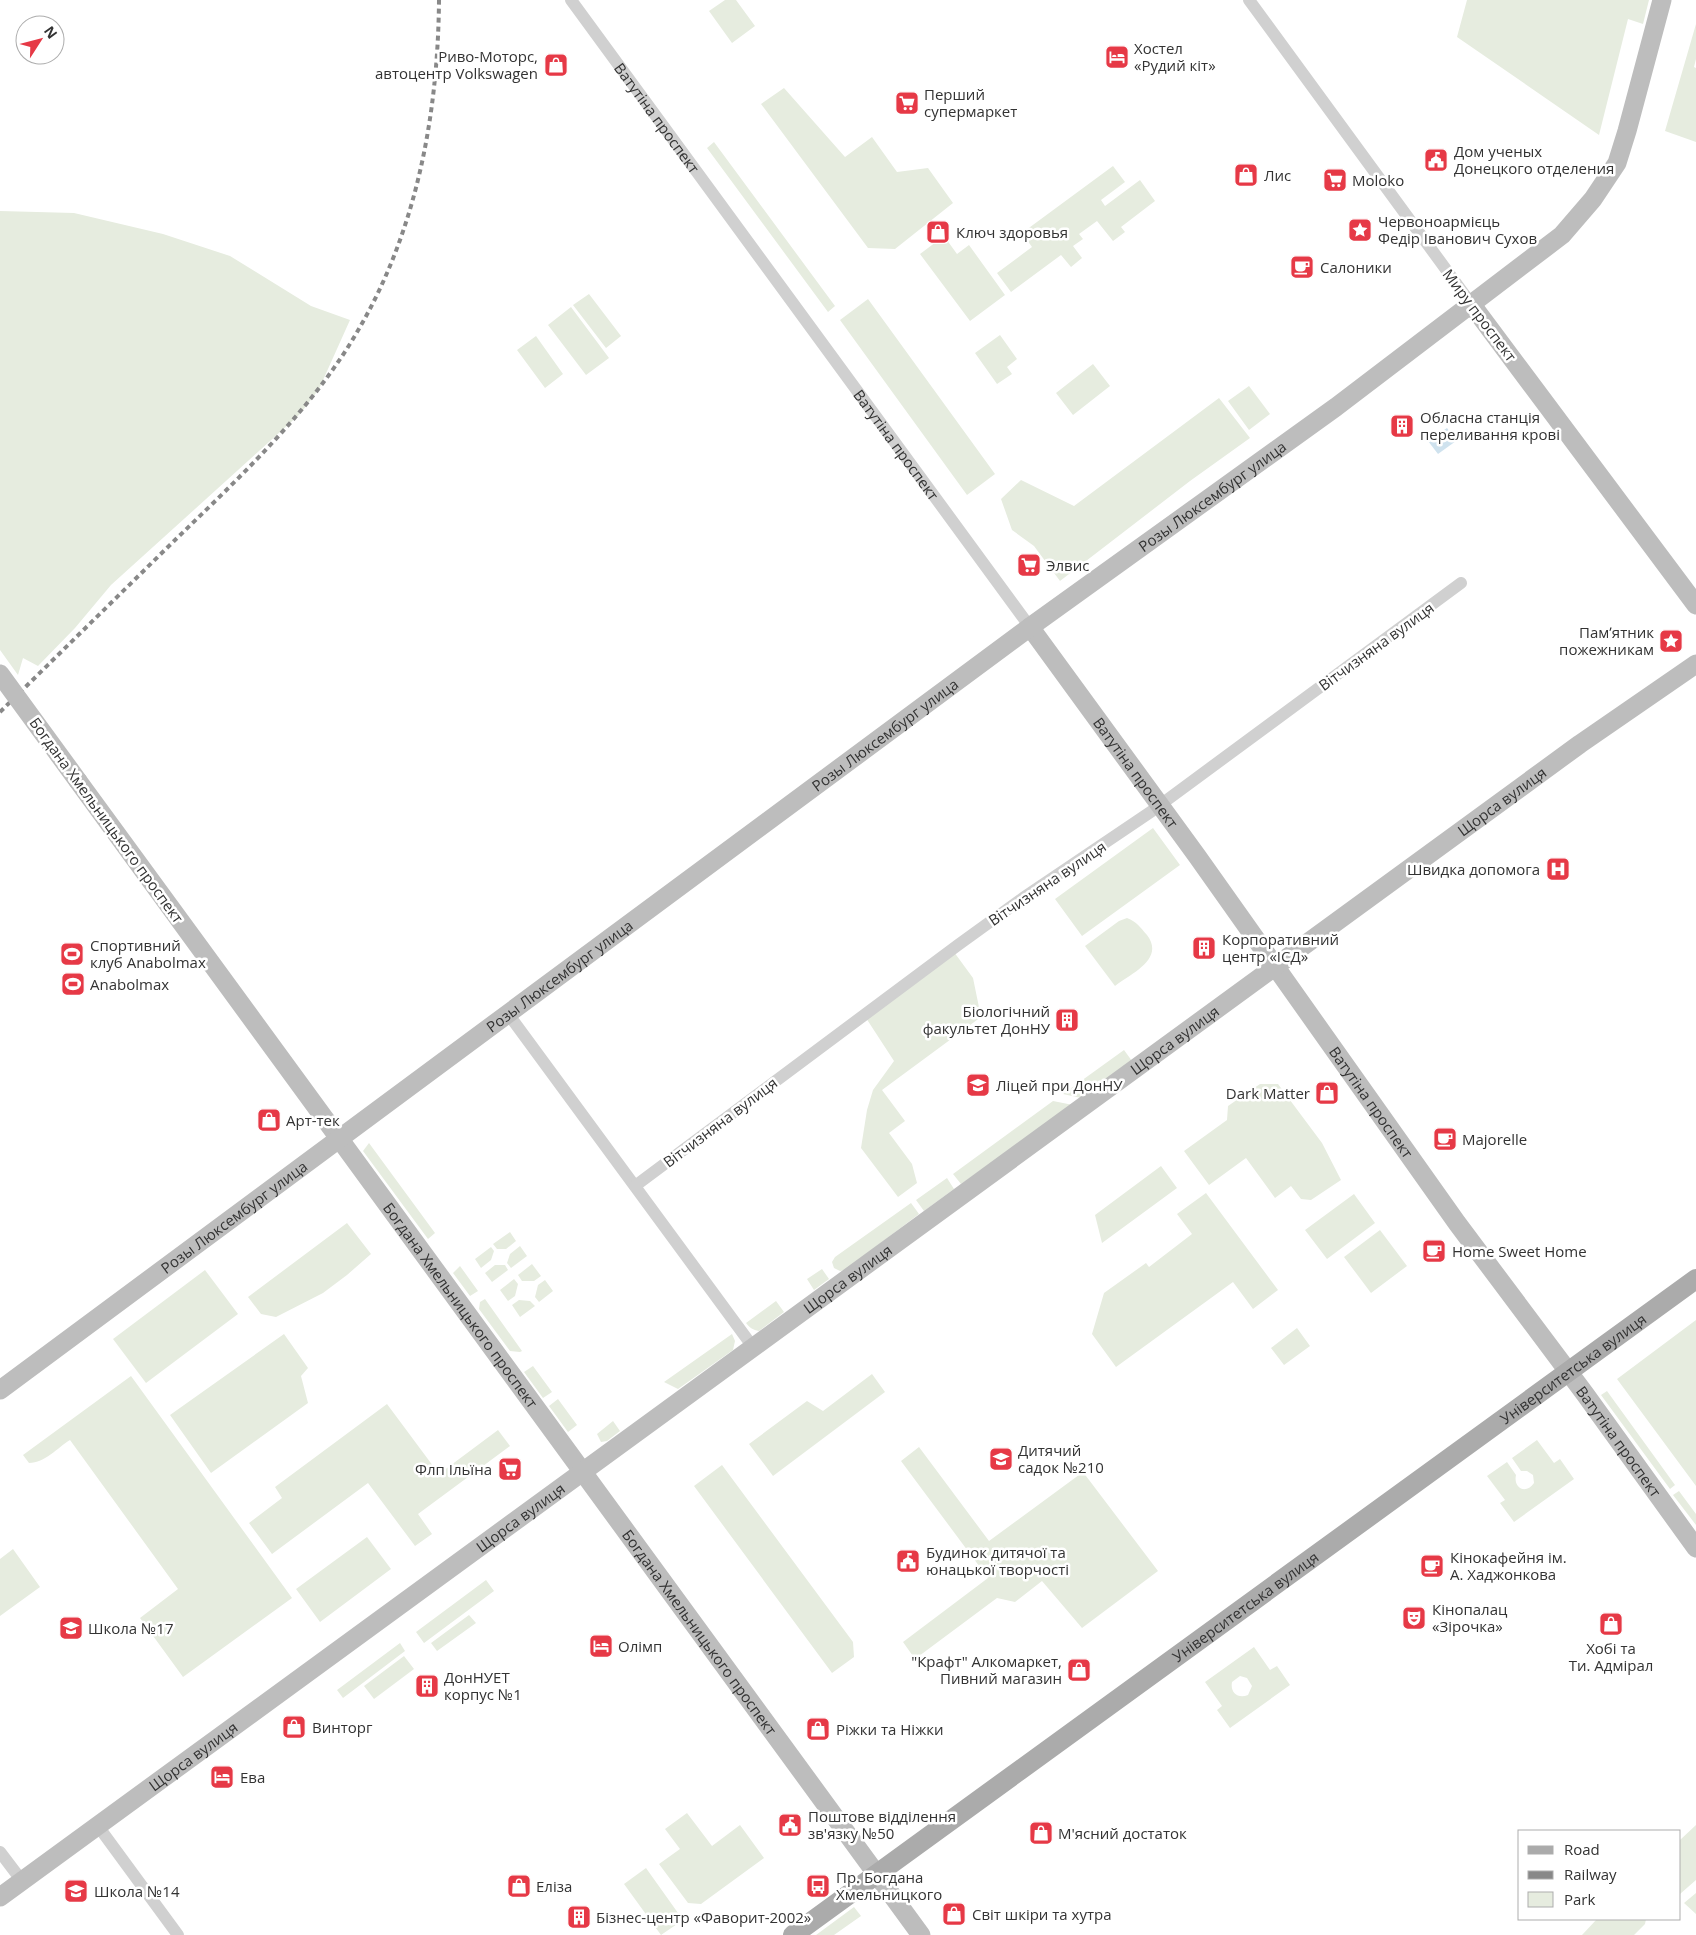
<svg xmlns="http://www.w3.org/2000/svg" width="1696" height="1935" font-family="'Open Sans',sans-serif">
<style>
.green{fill:#e6ecdf;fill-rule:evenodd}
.water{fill:#cfe2ee}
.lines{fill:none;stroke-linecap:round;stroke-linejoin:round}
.street{stroke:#d0d0d0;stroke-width:12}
.secondary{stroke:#bdbdbd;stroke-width:19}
.primary{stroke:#ababab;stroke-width:20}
.rail{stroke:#888;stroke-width:4;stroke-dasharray:5 4;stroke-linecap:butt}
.secondary-bridge{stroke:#bdbdbd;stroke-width:19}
.labels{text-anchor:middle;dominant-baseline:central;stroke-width:5;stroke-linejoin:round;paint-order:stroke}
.poi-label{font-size:15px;fill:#333;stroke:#fff;text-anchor:start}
.street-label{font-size:15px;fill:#333;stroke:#fff}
</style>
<rect width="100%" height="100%" fill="#fff"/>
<!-- green -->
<path class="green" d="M 725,0 L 736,0 L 755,26 L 732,43 L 709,11 Z
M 1467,0 L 1649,0 L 1643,24 L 1628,19 L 1599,135 L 1457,37 Z
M 1696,24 L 1696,59 L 1694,67 L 1696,68 L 1696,142 L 1665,131 Z
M 784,88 L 845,157 L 872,137 L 897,172 L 928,168 L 953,203 L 895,249 L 868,248 L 761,104 Z
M 714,142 L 835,306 L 828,312 L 707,148 Z
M 1113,166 L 1125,182 L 1101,200 L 1105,206 L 1140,180 L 1155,201 L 1121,227 L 1125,232 L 1113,241 L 1097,221 L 1079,234 L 1083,239 L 1073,246 L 1082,258 L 1071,267 L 1061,255 L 1011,292 L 997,273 L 1032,247 L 1022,233 Z
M 0,211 L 74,213 L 163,234 L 230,256 L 311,306 L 350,320 L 319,389 L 300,414 L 111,585 L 75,628 L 38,666 L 23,658 L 18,675 L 0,650 Z
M 944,236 L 957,254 L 969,245 L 1005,295 L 970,321 L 920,254 Z
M 589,294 L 621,336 L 606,348 L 573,305 Z
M 868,299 L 995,474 L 967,495 L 840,320 Z
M 571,307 L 609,358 L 586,375 L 548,325 Z
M 1000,335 L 1017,359 L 1007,367 L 1012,374 L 997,384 L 975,353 Z
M 536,336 L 563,374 L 545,388 L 517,350 Z
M 1093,364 L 1110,386 L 1073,415 L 1056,393 Z
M 1249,386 L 1270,414 L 1249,430 L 1228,401 Z
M 1219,398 L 1250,438 L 1190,481 L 1060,581 L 1034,546 L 1012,530 L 1001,499 L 1021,480 L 1074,506 Z
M 1153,828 L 1180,865 L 1082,936 L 1055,899 Z
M 1127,918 C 1137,922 1140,927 1147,935 C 1165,959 1132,973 1115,986 L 1085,946 L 1119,921 Z
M 954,952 L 973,978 L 981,1017 L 882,1090 L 905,1121 L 889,1133 L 912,1164 L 917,1183 L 898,1197 L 861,1148 L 867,1110 L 873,1090 L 894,1061 L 866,1018 Z
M 1124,1050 L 1132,1061 L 1081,1098 L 1063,1094 Z
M 1260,1084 L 1278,1084 L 1322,1143 L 1341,1180 L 1311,1200 L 1301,1199 L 1291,1186 L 1275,1198 L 1246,1158 L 1209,1185 L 1184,1151 L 1227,1120 L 1228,1106 Z
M 1053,1101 L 1073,1105 L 961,1184 L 953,1174 Z
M 369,1143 L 435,1233 L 428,1239 L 363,1151 Z
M 1161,1166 L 1177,1188 L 1102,1243 L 1095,1215 Z
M 947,1178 L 954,1189 L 924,1211 L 916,1200 Z
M 1206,1193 L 1278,1290 L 1253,1309 L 1233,1282 L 1116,1367 L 1092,1334 L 1104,1293 L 1146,1263 L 1149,1267 L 1192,1234 L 1177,1214 Z
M 1354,1194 L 1375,1223 L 1327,1259 L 1305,1230 Z
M 911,1203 L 919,1214 L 845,1270 L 840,1271 L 834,1268 L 832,1262 L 835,1257 Z
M 347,1223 L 371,1254 L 347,1275 L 323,1293 L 276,1317 L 261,1314 L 248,1297 Z
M 1380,1230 L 1407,1266 L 1371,1293 L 1344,1257 Z
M 510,1232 L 516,1241 L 506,1249 L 497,1249 L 493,1244 Z
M 520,1246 L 527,1256 L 511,1268 L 507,1263 L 510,1254 Z
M 491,1247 L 494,1251 L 491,1260 L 481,1268 L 475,1259 Z
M 532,1264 L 541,1276 L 534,1281 L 522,1281 L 518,1275 Z
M 495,1265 L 505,1265 L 508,1270 L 492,1282 L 485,1273 Z
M 460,1266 L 478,1291 L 470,1296 L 453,1273 Z
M 822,1269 L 829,1279 L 814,1290 L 807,1279 Z
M 205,1270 L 238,1314 L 146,1383 L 113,1339 Z
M 514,1279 L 518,1284 L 515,1296 L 508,1301 L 500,1290 Z
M 545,1280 L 553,1291 L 539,1302 L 535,1297 L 538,1285 Z
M 485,1299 L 522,1351 L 520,1352 L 510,1351 L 479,1309 L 480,1302 Z
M 519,1300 L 530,1301 L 535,1306 L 520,1317 L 512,1305 Z
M 776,1301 L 784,1312 L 759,1331 C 753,1330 750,1328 746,1323 Z
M 1696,1320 L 1696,1486 L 1617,1379 Z
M 1297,1328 L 1310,1346 L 1284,1365 L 1271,1348 Z
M 284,1334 L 308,1368 L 301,1376 L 308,1403 L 211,1473 L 170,1415 Z
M 732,1334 L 735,1341 L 733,1350 L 678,1389 L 664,1382 Z
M 533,1366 L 552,1392 L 543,1398 L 524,1372 Z
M 872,1374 L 885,1392 L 773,1476 L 749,1444 L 807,1401 L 823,1411 Z
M 131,1376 L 292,1598 L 183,1677 L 140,1618 L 178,1589 L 70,1440 C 57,1448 45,1463 29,1463 L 23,1455 Z
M 1607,1391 L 1675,1485 L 1670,1489 L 1601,1395 Z
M 558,1399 L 577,1425 L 568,1432 L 549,1406 Z
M 387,1404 L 439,1474 L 498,1430 L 510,1446 L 418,1514 L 432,1534 L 415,1546 L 368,1483 L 272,1554 L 249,1523 L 282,1498 L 275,1487 Z
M 613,1421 L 620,1431 L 607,1441 L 601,1442 L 597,1434 Z
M 1537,1440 L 1554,1463 L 1560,1459 L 1574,1479 L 1514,1522 L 1500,1503 L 1505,1500 L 1487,1476 L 1507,1462 L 1516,1475 C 1513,1488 1526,1495 1534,1483 L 1533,1475 L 1527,1471 L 1521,1471 L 1512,1458 Z
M 919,1447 L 989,1541 L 1083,1472 L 1158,1571 L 1082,1628 L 1042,1581 L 1015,1602 L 997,1598 L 915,1659 L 903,1642 L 988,1578 L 901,1461 Z
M 722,1465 L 853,1642 L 854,1657 L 832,1673 L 694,1486 Z
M 1679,1491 L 1696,1514 L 1696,1525 L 1673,1495 Z
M 367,1537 L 391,1569 L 320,1622 L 296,1589 Z
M 13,1549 L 40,1587 L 0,1616 L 0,1559 Z
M 486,1580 L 494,1591 L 424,1643 L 416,1632 Z
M 469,1615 L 476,1623 L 437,1651 L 431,1643 Z
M 400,1643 L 405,1651 L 343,1698 L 337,1690 Z
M 1254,1647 L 1270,1670 L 1277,1666 L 1290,1685 L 1230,1728 L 1217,1710 L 1222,1706 L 1205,1682 ZM 1240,1676 L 1247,1678 L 1252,1686 L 1248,1695 C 1238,1699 1230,1693 1232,1682 Z
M 404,1656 L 414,1669 L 374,1699 L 364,1686 Z
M 687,1813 L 712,1846 L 740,1825 L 764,1858 L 701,1904 L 688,1903 L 659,1864 L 680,1849 L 665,1829 Z
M 1696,1825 L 1696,1880 L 1680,1894 L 1680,1840 Z
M 646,1868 L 683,1920 L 661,1935 L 624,1884 Z
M 1696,1893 L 1696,1914 L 1684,1903 Z
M 854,1907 L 861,1916 L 834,1935 L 816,1935 Z
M 1597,1919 L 1646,1919 L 1645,1924 L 1634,1935 L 1582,1935 Z"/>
<!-- water -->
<path class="water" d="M 1447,428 L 1456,441 L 1438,454 L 1428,441 Z"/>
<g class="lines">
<!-- street -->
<g class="street">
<path id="s1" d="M 571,0 L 1030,627"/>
<path d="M 1249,0 L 1472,305"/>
<path d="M 509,1015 L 753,1347"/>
<path d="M 635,1186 L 958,945 L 1023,898 L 1152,811 L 1461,583"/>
<path d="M 98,1826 L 178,1935"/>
<path d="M 0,1852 L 22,1881"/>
</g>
<!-- secondary -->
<g class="secondary">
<path d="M 1472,305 L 1696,605"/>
<path id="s2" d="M 1030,627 L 1197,856 L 1457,1223 L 1585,1394 L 1696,1548"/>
<path id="s3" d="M 78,781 L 921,1935"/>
<path id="s4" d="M 0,1390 L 1030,627 L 1336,407 L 1562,235 L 1593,199 L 1617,163 L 1627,131 L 1662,0"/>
<path id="s5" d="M 0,1897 L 1580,744 L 1696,664"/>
</g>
<!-- primary -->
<path class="primary" id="s6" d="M 793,1935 L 1696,1279"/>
<!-- rail -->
<path class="rail" d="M 0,712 C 58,655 116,598 174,541 C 240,477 315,407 360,327 C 417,228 438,114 439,0"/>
<!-- secondary-bridge -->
<path class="secondary-bridge" d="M 0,674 L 78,781"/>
</g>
<!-- icons -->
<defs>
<g id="hotel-square" transform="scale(1.25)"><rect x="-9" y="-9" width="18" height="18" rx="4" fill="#e63946" stroke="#fff"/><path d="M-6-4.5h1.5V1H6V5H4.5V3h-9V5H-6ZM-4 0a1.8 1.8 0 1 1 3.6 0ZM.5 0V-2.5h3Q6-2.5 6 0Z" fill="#fff"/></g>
<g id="shop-square" transform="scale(1.25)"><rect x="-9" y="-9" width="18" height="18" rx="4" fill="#e63946" stroke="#fff"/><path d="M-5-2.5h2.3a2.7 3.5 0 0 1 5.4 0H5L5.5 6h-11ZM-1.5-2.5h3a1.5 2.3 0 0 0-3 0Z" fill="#fff"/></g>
<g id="supermarket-square" transform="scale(1.25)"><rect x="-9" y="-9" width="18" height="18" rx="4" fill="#e63946" stroke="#fff"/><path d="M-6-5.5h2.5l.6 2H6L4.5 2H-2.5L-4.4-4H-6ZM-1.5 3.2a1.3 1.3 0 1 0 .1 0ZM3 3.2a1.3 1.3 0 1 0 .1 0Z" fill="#fff"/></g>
<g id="civic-square" transform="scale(1.25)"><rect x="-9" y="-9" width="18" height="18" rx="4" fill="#e63946" stroke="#fff"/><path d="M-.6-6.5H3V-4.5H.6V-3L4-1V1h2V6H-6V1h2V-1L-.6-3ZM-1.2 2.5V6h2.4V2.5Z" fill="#fff"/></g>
<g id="sight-square" transform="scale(1.25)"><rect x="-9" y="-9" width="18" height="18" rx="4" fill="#e63946" stroke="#fff"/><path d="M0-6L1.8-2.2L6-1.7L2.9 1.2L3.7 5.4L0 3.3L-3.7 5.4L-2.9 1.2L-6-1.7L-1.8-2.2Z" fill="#fff"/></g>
<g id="cafe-square" transform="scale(1.25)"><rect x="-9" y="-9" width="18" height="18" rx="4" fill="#e63946" stroke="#fff"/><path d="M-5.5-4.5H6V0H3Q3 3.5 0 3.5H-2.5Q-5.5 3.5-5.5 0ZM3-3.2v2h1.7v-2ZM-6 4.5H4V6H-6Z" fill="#fff"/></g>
<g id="building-square" transform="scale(1.25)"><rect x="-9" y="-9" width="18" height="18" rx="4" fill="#e63946" stroke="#fff"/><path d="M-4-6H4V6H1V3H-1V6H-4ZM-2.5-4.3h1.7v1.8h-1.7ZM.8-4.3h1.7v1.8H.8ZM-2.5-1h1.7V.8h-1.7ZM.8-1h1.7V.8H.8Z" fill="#fff"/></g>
<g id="hospital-square" transform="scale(1.25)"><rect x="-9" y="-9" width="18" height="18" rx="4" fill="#e63946" stroke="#fff"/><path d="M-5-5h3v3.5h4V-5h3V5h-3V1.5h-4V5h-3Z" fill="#fff"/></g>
<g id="stadium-square" transform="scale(1.25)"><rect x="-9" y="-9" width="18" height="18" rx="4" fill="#e63946" stroke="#fff"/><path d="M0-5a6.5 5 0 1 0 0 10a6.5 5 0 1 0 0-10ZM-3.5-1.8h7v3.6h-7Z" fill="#fff"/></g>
<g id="school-square" transform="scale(1.25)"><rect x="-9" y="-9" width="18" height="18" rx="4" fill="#e63946" stroke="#fff"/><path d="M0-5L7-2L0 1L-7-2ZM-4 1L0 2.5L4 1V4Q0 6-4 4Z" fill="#fff"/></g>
<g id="theatre-square" transform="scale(1.25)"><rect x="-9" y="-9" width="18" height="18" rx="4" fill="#e63946" stroke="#fff"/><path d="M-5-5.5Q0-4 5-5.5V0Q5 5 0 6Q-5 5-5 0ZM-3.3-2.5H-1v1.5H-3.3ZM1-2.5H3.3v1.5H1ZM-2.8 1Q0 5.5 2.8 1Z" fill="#fff"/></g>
<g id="bus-square" transform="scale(1.25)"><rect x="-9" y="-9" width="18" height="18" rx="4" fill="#e63946" stroke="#fff"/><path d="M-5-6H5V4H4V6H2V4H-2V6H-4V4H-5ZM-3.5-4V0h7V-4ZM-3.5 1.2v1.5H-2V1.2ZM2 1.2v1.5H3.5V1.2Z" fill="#fff"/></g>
</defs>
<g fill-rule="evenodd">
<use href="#hotel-square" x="1117" y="57"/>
<use href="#shop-square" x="556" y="65"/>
<use href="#supermarket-square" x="907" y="103"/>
<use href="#civic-square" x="1436" y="160"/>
<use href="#shop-square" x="1246" y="175"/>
<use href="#supermarket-square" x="1335" y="180"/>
<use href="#sight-square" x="1360" y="230"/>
<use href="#shop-square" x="938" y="232"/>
<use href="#cafe-square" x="1302" y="267"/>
<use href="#building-square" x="1402" y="426"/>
<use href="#supermarket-square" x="1029" y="565"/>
<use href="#sight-square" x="1671" y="641"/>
<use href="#hospital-square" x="1558" y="869"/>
<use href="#building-square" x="1204" y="948"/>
<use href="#stadium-square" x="72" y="954"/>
<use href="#stadium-square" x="73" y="984"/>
<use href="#building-square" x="1067" y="1020"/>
<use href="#school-square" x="978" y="1085"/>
<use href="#shop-square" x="1327" y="1093"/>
<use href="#shop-square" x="269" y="1120"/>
<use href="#cafe-square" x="1445" y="1139"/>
<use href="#cafe-square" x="1434" y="1251"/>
<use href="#school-square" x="1001" y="1459"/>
<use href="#supermarket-square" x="510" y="1469"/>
<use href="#civic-square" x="908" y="1561"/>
<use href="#cafe-square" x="1432" y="1566"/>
<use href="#theatre-square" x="1414" y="1618"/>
<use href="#shop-square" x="1611" y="1624"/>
<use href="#school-square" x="71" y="1628"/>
<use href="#hotel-square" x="601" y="1646"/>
<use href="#shop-square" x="1079" y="1670"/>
<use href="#building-square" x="427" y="1686"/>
<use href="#shop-square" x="294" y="1727"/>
<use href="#shop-square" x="818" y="1729"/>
<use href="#hotel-square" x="222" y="1777"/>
<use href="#civic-square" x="790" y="1825"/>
<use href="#shop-square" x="1041" y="1833"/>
<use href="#shop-square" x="519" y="1886"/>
<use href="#bus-square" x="818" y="1886"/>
<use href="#school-square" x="76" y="1891"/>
<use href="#shop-square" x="954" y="1914"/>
<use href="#building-square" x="579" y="1917"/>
</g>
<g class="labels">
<!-- poi labels -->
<g class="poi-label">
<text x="1134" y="48">Хостел<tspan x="1134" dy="17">«Рудий кіт»</tspan></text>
<text x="538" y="56" text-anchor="end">Риво-Моторс,<tspan x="538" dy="17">автоцентр Volkswagen</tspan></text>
<text x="924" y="94">Перший<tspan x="924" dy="17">супермаркет</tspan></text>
<text x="1454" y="151">Дом ученых<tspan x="1454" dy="17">Донецкого отделения</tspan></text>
<text x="1264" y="175">Лис</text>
<text x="1352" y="180">Moloko</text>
<text x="1378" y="221">Червоноармієць<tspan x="1378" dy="17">Федір Іванович Сухов</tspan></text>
<text x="956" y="232">Ключ здоровья</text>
<text x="1320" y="267">Салоники</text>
<text x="1420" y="417">Обласна станція<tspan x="1420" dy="17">переливання крові</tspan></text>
<text x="1046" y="565">Элвис</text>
<text x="1654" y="632" text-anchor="end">Памʼятник<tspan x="1654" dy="17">пожежникам</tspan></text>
<text x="1540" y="869" text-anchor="end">Швидка допомога</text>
<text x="1222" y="939">Корпоративний<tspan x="1222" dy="17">центр «ІСД»</tspan></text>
<text x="90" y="945">Спортивний<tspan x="90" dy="17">клуб Anabolmax</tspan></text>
<text x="90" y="984">Anabolmax</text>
<text x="1050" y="1011" text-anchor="end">Біологічний<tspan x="1050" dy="17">факультет ДонНУ</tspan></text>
<text x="996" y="1085">Ліцей при ДонНУ</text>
<text x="1310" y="1093" text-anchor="end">Dark Matter</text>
<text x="286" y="1120">Арт-тек</text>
<text x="1462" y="1139">Majorelle</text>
<text x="1452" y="1251">Home Sweet Home</text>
<text x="1018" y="1450">Дитячий<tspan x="1018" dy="17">садок №210</tspan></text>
<text x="492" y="1469" text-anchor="end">Флп Ільїна</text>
<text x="926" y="1552">Будинок дитячої та<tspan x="926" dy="17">юнацької творчості</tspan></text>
<text x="1450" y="1557">Кінокафейня ім.<tspan x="1450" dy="17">А. Хаджонкова</tspan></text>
<text x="1432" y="1609">Кінопалац<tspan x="1432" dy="17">«Зірочка»</tspan></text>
<text x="88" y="1628">Школа №17</text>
<text x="618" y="1646">Олімп</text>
<text x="1611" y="1648" text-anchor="middle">Хобі та<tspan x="1611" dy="17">Ти. Адмірал</tspan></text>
<text x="1062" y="1661" text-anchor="end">"Крафт" Алкомаркет,<tspan x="1062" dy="17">Пивний магазин</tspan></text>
<text x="444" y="1677">ДонНУЕТ<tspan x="444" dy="17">корпус №1</tspan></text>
<text x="312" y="1727">Винторг</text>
<text x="836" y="1729">Ріжки та Ніжки</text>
<text x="240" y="1777">Ева</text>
<text x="808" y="1816">Поштове відділення<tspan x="808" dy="17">зв'язку №50</tspan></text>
<text x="1058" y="1833">М'ясний достаток</text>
<text x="836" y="1877">Пр. Богдана<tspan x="836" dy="17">Хмельницкого</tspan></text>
<text x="536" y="1886">Еліза</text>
<text x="94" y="1891">Школа №14</text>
<text x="972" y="1914">Світ шкіри та хутра</text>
<text x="596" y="1917">Бізнес-центр «Фаворит-2002»</text>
</g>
<!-- street labels -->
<g class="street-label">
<text stroke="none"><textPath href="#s1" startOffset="146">Ватутіна проспект</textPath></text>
<text transform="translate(1480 315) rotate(53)">Миру проспект</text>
<text stroke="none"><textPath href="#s1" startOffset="551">Ватутіна проспект</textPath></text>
<text stroke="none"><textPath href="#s4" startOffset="1506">Розы Люксембург улица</textPath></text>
<text transform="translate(1376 646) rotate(-36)">Вітчизняна вулиця</text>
<text stroke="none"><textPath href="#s4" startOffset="1101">Розы Люксембург улица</textPath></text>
<text stroke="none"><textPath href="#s2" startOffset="180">Ватутіна проспект</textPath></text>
<text stroke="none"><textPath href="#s5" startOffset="1859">Щорса вулиця</textPath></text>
<text transform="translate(107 820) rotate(54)">Богдана Хмельницького проспект</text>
<text transform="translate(1047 883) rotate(-34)">Вітчизняна вулиця</text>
<text stroke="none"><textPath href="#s4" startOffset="696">Розы Люксембург улица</textPath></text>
<text stroke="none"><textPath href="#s5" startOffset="1454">Щорса вулиця</textPath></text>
<text stroke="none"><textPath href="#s2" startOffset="585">Ватутіна проспект</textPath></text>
<text transform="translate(720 1122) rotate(-37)">Вітчизняна вулиця</text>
<text stroke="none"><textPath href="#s4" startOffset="291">Розы Люксембург улица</textPath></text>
<text stroke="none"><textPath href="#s5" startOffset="1049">Щорса вулиця</textPath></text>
<text stroke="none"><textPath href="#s3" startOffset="649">Богдана Хмельницького проспект</textPath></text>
<text stroke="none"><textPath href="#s6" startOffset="964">Університетська вулиця</textPath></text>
<text stroke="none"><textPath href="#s2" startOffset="1005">Ватутіна проспект</textPath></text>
<text stroke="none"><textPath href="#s5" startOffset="644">Щорса вулиця</textPath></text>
<text stroke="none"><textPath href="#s6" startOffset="559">Університетська вулиця</textPath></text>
<text stroke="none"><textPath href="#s3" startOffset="1054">Богдана Хмельницького проспект</textPath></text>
<text stroke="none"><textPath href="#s5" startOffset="239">Щорса вулиця</textPath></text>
</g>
</g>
<!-- legend -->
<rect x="1518" y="1830" width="162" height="90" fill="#ffffff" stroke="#adadad"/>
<rect x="1528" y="1846" width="25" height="8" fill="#ababab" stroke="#adadad"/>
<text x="1564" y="1855" font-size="15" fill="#333333">Road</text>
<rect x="1528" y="1871" width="25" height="8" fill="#888888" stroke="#adadad"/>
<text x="1564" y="1880" font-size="15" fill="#333333">Railway</text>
<rect x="1528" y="1892" width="25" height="15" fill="#e6ecdf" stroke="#adadad"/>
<text x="1564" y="1905" font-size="15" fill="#333333">Park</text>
<!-- north arrow -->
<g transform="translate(40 40) rotate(54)"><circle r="24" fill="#ffffff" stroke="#adadad"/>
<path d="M0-4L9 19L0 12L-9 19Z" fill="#e63946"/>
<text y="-8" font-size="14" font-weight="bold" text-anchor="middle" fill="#333333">N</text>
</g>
</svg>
